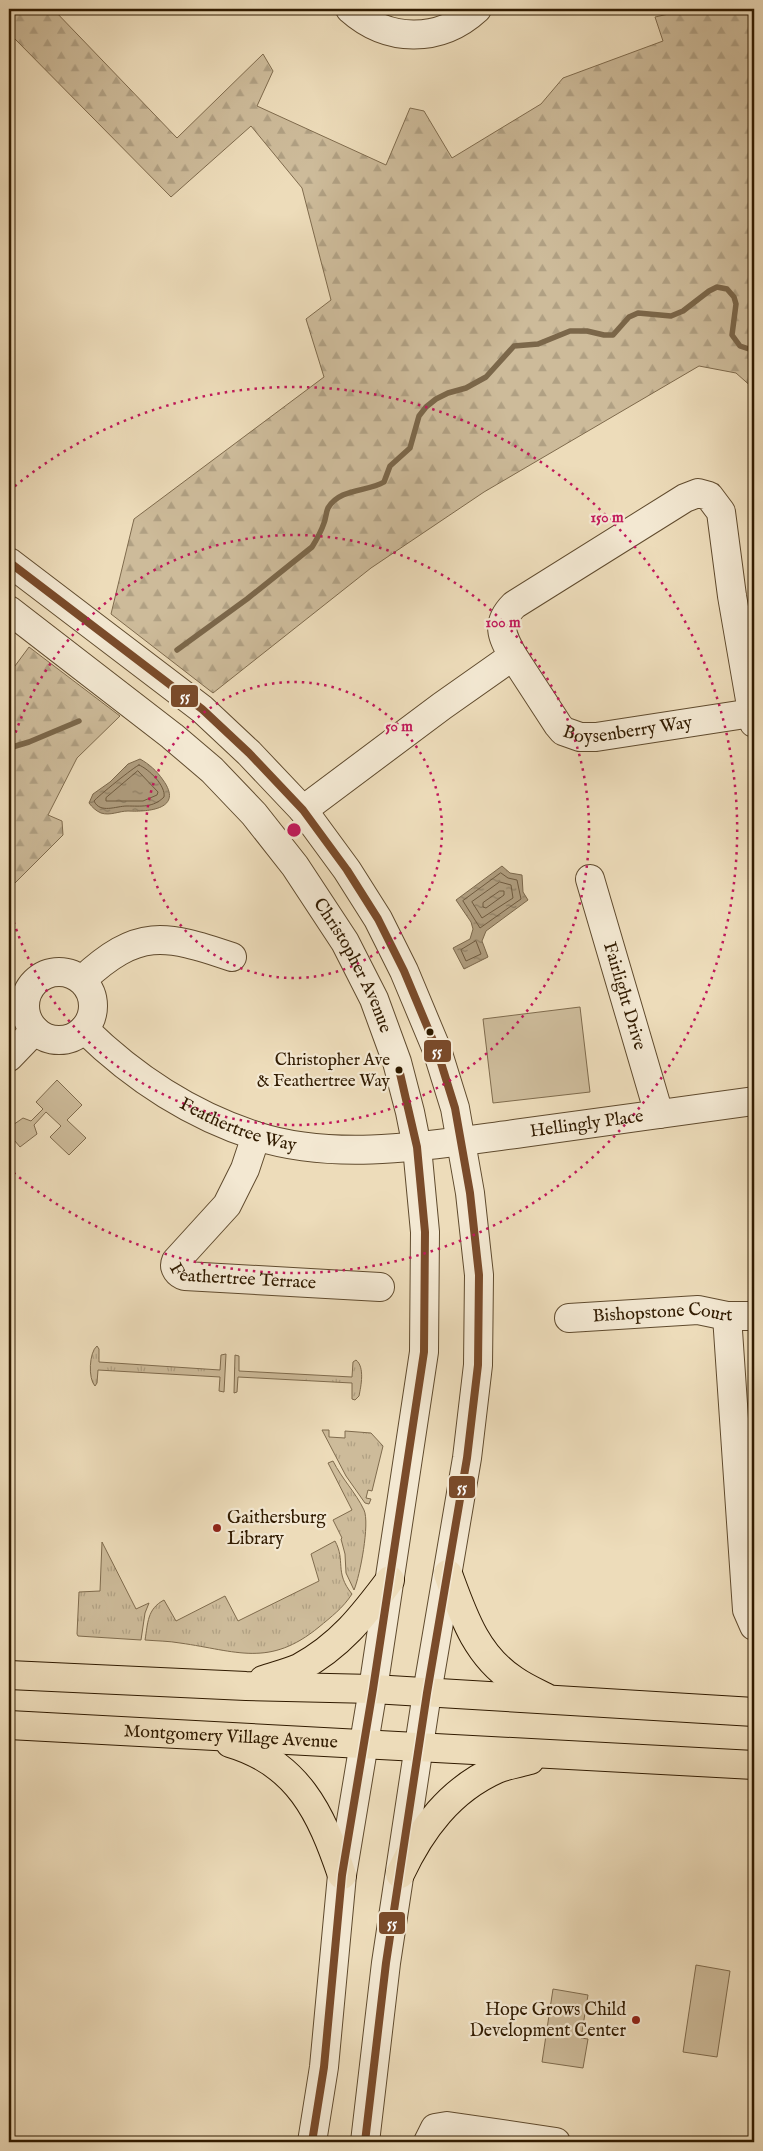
<svg xmlns="http://www.w3.org/2000/svg" width="763" height="2151" font-family="'IM FELL English',serif">
<style>
.grass{fill:url(#grass-tufts);stroke:#7f6b4d}
.forest{fill:url(#forest-firs);stroke:#7f6b4d}
.park{fill:#cdbb9a;stroke:#7f6b4d}
.water{fill:url(#water-ripples);stroke:#7b674a}
.lines{fill:none;stroke-linecap:round;stroke-linejoin:round}
.shore{stroke:#6f5a3e;stroke-width:1}
.stream{stroke:#7b674a;stroke-width:5.5}
.minor-casing{stroke:#604b2e;stroke-width:30}
.major-casing{stroke:#311b00;stroke-width:30}
.minor{stroke:#f3e8d2;stroke-width:28}
.major{stroke:#eddcba;stroke-width:28}
.bus-1-casing{stroke:#f3e8d2;stroke-width:11}
.bus-1{stroke:#7a4b2a;stroke-width:8}
.ring{fill:none;stroke:#c2185b;stroke-width:2.5;stroke-dasharray:2.5 5}
.bus-dot{fill:#311b00;stroke:#f3e8d2;stroke-width:2}
.poi-dot{fill:#8f2418;stroke:#f3e8d2;stroke-width:2}
.labels{text-anchor:middle;dominant-baseline:central;stroke-width:4.5;stroke-linejoin:round;paint-order:stroke}
.bus-label{font-size:17px;fill:#311b00;stroke:#f3e8d2;text-anchor:end}
.street-label{font-size:18px;fill:#311b00;stroke:#f3e8d2}
.poi-label{font-size:18px;fill:#311b00;stroke:#f3e8d2;text-anchor:start}
.centre{fill:#c2185b;stroke:#f3e8d2;stroke-width:2.5}
.ring-label{font-size:15px;text-anchor:middle;font-weight:bold;fill:#c2185b;stroke:#f3e8d2;stroke-width:4.5;stroke-linejoin:round;paint-order:stroke}
.line-badge{stroke:#f3e8d2;stroke-width:2}
.badge-label{font-size:14px;text-anchor:middle;font-weight:bold;fill:#fff}
</style>
<defs>
<pattern id="grass-tufts" width="24" height="20" patternUnits="userSpaceOnUse" patternTransform="scale(1.25)"><rect width="24" height="20" fill="#cdbb9a"/><path d="M3 7l-1-3M5 7V3M7 7l1-3M15 17l-1-3M17 17v-4M19 17l1-3" fill="none" stroke="#b0a083"/></pattern>
<pattern id="forest-firs" width="22" height="20" patternUnits="userSpaceOnUse" patternTransform="scale(1.25)"><rect width="22" height="20" fill="#cdbb9a"/><path d="M5 1l3.5 6h-7zM16 11l3.5 6h-7z" fill="#b0a083"/></pattern>
<pattern id="water-ripples" width="26" height="14" patternUnits="userSpaceOnUse" patternTransform="scale(1.25)"><rect width="26" height="14" fill="#ad9a7b"/><path d="M2 4q2-2 4 0t4 0M15 11q2-2 4 0t4 0" fill="none" stroke="#8d7d62"/></pattern>
</defs>
<rect width="100%" height="100%" fill="#eddcba"/>
<filter id="stains"><feTurbulence type="fractalNoise" baseFrequency=".004" numOctaves="4"/><feColorMatrix values="0 0 0 0 .2 0 0 0 0 .09 0 0 0 0 .02 0 0 0 .5 -.17"/></filter>
<radialGradient id="worn" r=".72"><stop offset=".6" stop-color="#630" stop-opacity="0"/><stop offset="1" stop-color="#630" stop-opacity=".3"/></radialGradient>
<!-- grass -->
<path class="grass" d="M 97,1346 L 99,1349 L 99,1362 L 220,1370 L 221,1355 L 226,1354 L 224,1392 L 219,1391 L 220,1377 L 98,1370 L 97,1383 L 95,1386 C 88,1379 89,1352 97,1346 Z
M 235,1355 L 239,1356 L 239,1371 L 352,1377 L 353,1362 L 356,1360 C 365,1367 361,1386 359,1396 L 355,1400 L 352,1399 L 352,1383 L 238,1377 L 237,1392 L 234,1393 Z
M 322,1430 L 329,1430 L 329,1437 L 345,1438 L 345,1431 L 371,1433 L 383,1446 L 372,1491 L 368,1490 L 366,1498 L 371,1499 L 369,1504 L 365,1503 L 346,1476 Z
M 333,1461 C 342,1479 356,1493 364,1510 C 370,1523 360,1576 354,1590 L 346,1573 L 345,1554 L 341,1539 L 342,1538 L 333,1520 L 352,1510 L 328,1463 Z
M 335,1541 C 346,1561 334,1572 352,1594 C 343,1608 331,1617 319,1627 C 269,1668 237,1651 180,1643 C 169,1641 157,1641 145,1640 C 148,1623 147,1609 164,1600 L 176,1621 L 225,1596 L 238,1621 L 319,1581 L 311,1554 Z
M 102,1542 L 136,1609 L 149,1603 L 145,1613 L 141,1640 L 78,1636 L 77,1634 L 79,1592 L 100,1591 Z"/>
<!-- forest -->
<path class="forest" d="M 9,9 L 53,9 L 177,138 L 263,54 L 273,71 L 257,106 L 386,165 L 410,108 L 424,111 L 452,158 L 541,104 L 563,78 L 663,41 L 655,17 L 691,9 L 754,9 L 754,389 L 736,373 L 699,366 L 484,492 L 371,568 L 213,693 L 111,614 L 134,519 L 324,377 L 306,319 L 331,300 L 302,188 L 251,126 L 171,197 L 14,38 L 9,38 Z
M 29,647 L 120,716 L 77,758 L 48,815 L 62,821 L 63,835 L 9,889 L 9,674 Z"/>
<!-- park -->
<path class="park" d="M 580,1007 L 590,1092 L 493,1103 L 483,1019 Z
M 57,1080 L 82,1105 L 67,1120 L 86,1138 L 69,1155 L 50,1137 L 61,1126 L 46,1112 L 34,1125 L 37,1134 L 20,1147 L 9,1134 L 10,1127 L 23,1118 L 31,1121 L 43,1109 L 36,1102 Z
M 696,1965 L 730,1971 L 717,2057 L 683,2052 Z
M 553,1989 L 588,1995 L 581,2038 L 588,2039 L 583,2068 L 542,2062 Z"/>
<!-- water -->
<path class="water" d="M 140,759 C 149,764 157,771 163,780 C 184,809 149,812 128,811 C 119,811 110,816 101,813 C 96,811 92,807 89,803 L 93,794 L 110,782 L 128,764 Z
M 502,866 L 510,873 L 522,875 L 523,892 L 528,900 L 486,931 L 482,941 L 488,957 L 464,969 L 453,948 L 470,939 L 473,929 L 471,922 L 456,900 Z"/>
<g class="lines">
<!-- shore -->
<path class="shore" d="M 139,765 C 149,769 166,786 164,797 C 153,808 141,806 127,806 C 116,806 100,814 94,801 C 97,797 135,766 139,765 Z
M 138,771 L 158,792 L 157,795 L 143,801 L 106,801 L 106,798 Z
M 501,873 L 508,878 L 517,880 L 521,899 L 480,928 L 463,901 Z
M 500,882 L 511,885 L 513,898 L 482,918 L 472,902 Z
M 500,891 L 504,891 L 504,895 L 486,908 L 483,907 L 483,903 Z
M 476,941 L 481,954 L 466,961 L 461,950 Z"/>
<!-- stream -->
<path class="stream" d="M 177,650 L 247,599 L 312,547 C 317,539 321,532 324,523 C 326,518 326,512 328,508 C 340,488 367,492 384,482 L 390,466 L 410,448 L 419,416 L 426,407 L 436,399 L 448,393 L 466,388 L 486,377 L 514,346 L 538,344 L 570,331 L 587,331 L 604,335 L 613,335 L 629,317 L 638,313 L 671,316 L 683,311 L 709,291 L 717,287 L 727,289 L 734,297 L 736,304 L 732,335 L 740,346 L 752,350 L 754,348
M 9,748 L 29,742 L 79,721"/>
<!-- minor casing -->
<g class="minor-casing">
<g id="minor">
<path d="M 350,9 C 387,42 439,44 477,9"/>
<path d="M 9,562 L 202,709 L 249,753 L 303,810 L 347,870 L 378,919 L 404,971 L 437,1050 L 455,1108 L 470,1193 L 479,1275 L 478,1365 L 467,1458 L 427,1693 L 386,1963 L 365,2142"/>
<path id="s1" d="M 9,610 L 172,736 L 212,770 L 254,814 L 295,866 L 345,942 L 374,999 L 397,1062 L 410,1112 L 417,1147 L 425,1232 L 424,1352 L 373,1689 L 342,1875 L 324,2067 L 312,2142"/>
<path id="s2" d="M 513,656 L 558,725 L 563,731 L 580,737 L 596,737 L 752,713"/>
<path d="M 303,810 L 442,706 L 513,656 C 502,636 495,624 514,605 L 685,498 L 698,493 L 709,496 L 721,512 L 732,596 L 754,723"/>
<path id="s3" d="M 590,879 L 659,1114"/>
<circle cx="59" cy="1006" r="34"/>
<path d="M 82,980 C 138,928 164,934 232,957"/>
<path id="s4" d="M 84,1029 C 132,1076 191,1115 256,1136 C 339,1163 437,1144 522,1133 C 599,1122 677,1112 754,1101"/>
<path d="M 9,1057 L 35,1030"/>
<path id="s5" d="M 256,1136 L 245,1169 L 227,1205 L 176,1261 C 173,1268 178,1274 185,1276 L 380,1287"/>
<path d="M 727,1316 L 747,1610 L 754,1626"/>
<path id="s6" d="M 569,1318 L 698,1310 L 727,1316 L 754,1316"/>
<path d="M 428,2142 L 435,2128 L 447,2126 L 556,2142"/>
</g>
</g>
<!-- major casing -->
<g class="major-casing">
<g id="major">
<path d="M 448,1574 C 463,1615 476,1655 514,1680 C 524,1687 535,1692 545,1697"/>
<path d="M 9,1675 L 246,1686 L 373,1689 L 754,1712"/>
<path d="M 263,1680 C 275,1676 288,1673 299,1668 C 340,1646 363,1616 390,1580"/>
<path id="s7" d="M 9,1725 L 754,1765"/>
<path d="M 230,1743 C 298,1763 321,1813 342,1875"/>
<path d="M 400,1874 C 421,1829 450,1790 497,1769 C 507,1765 519,1763 530,1760"/>
</g>
</g>
<!-- minor -->
<use href="#minor" class="minor"/>
<!-- major -->
<use href="#major" class="major"/>
<!-- bus-1 casing -->
<g class="bus-1-casing">
<path id="bus-1" d="M 9,562 L 202,709 L 249,753 L 303,810 L 347,870 L 378,919 L 404,971 L 437,1050 L 455,1108 L 470,1193 L 479,1275 L 478,1365 L 467,1458 L 427,1693 L 386,1963 L 365,2142
M 312,2142 L 324,2067 L 342,1875 L 373,1689 L 424,1352 L 425,1232 L 417,1147 L 399,1069"/>
</g>
<!-- bus-1 -->
<use href="#bus-1" class="bus-1"/>
</g>
<!-- distance rings -->
<g class="ring">
<circle cx="294" cy="830" r="148"/>
<path d="M9 754A295 295 0 1 1 9 906"/>
<path d="M9 491A443 443 0 1 1 9 1169"/>
</g>
<!-- markers -->
<g class="bus-dot">
<circle cx="430" cy="1032" r="4.5"/>
<circle cx="399" cy="1070" r="4.5"/>
</g>
<g class="poi-dot">
<circle cx="217" cy="1528" r="5"/>
<circle cx="636" cy="2020" r="5"/>
</g>
<g class="labels">
<!-- bus labels -->
<g class="bus-label">
<text x="390" y="1060">Christopher Ave<tspan x="390" dy="21">&amp; Feathertree Way</tspan></text>
</g>
<!-- street labels -->
<g class="street-label">
<text stroke="none"><textPath href="#s2" startOffset="156">Boysenberry Way</textPath></text>
<text stroke="none"><textPath href="#s1" startOffset="501">Christopher Avenue</textPath></text>
<text stroke="none"><textPath href="#s3" startOffset="122">Fairlight Drive</textPath></text>
<text stroke="none"><textPath href="#s4" startOffset="184">Feathertree Way</textPath></text>
<text stroke="none"><textPath href="#s4" startOffset="538">Hellingly Place</textPath></text>
<text stroke="none"><textPath href="#s5" startOffset="228">Feathertree Terrace</textPath></text>
<text stroke="none"><textPath href="#s6" startOffset="94">Bishopstone Court</textPath></text>
<text stroke="none"><textPath href="#s7" startOffset="222">Montgomery Village Avenue</textPath></text>
</g>
<!-- poi labels -->
<g class="poi-label">
<text x="227" y="1518">Gaithersburg<tspan x="227" dy="21">Library</tspan></text>
<text x="626" y="2010" text-anchor="end">Hope Grows Child<tspan x="626" dy="21">Development Center</tspan></text>
</g>
</g>
<circle cx="294" cy="830" r="8" class="centre"/>
<g class="ring-label">
<text x="607" y="522">150 m</text>
<text x="503" y="627">100 m</text>
<text x="399" y="731">50 m</text>
</g>
<g class="line-badge">
<rect x="170" y="684" width="29" height="24" rx="5" fill="#7a4b2a"/>
<rect x="423" y="1039" width="29" height="24" rx="5" fill="#7a4b2a"/>
<rect x="448" y="1475" width="28" height="24" rx="5" fill="#7a4b2a"/>
<rect x="378" y="1911" width="28" height="24" rx="5" fill="#7a4b2a"/>
</g>
<g class="badge-label">
<text x="185" y="701">55</text>
<text x="437" y="1056">55</text>
<text x="462" y="1492">55</text>
<text x="392" y="1928">55</text>
</g>
<!-- margin -->
<rect width="763" height="2151" fill="none" stroke="#eddcba" stroke-width="30"/>
<rect x="10" y="10" width="743" height="2131" fill="none" stroke="#311b00" stroke-width="2.5"/>
<rect x="15" y="15" width="733" height="2121" fill="none" stroke="#311b00"/>
<rect width="100%" height="100%" filter="url(#stains)"/>
<rect width="100%" height="100%" fill="url(#worn)"/>
</svg>
